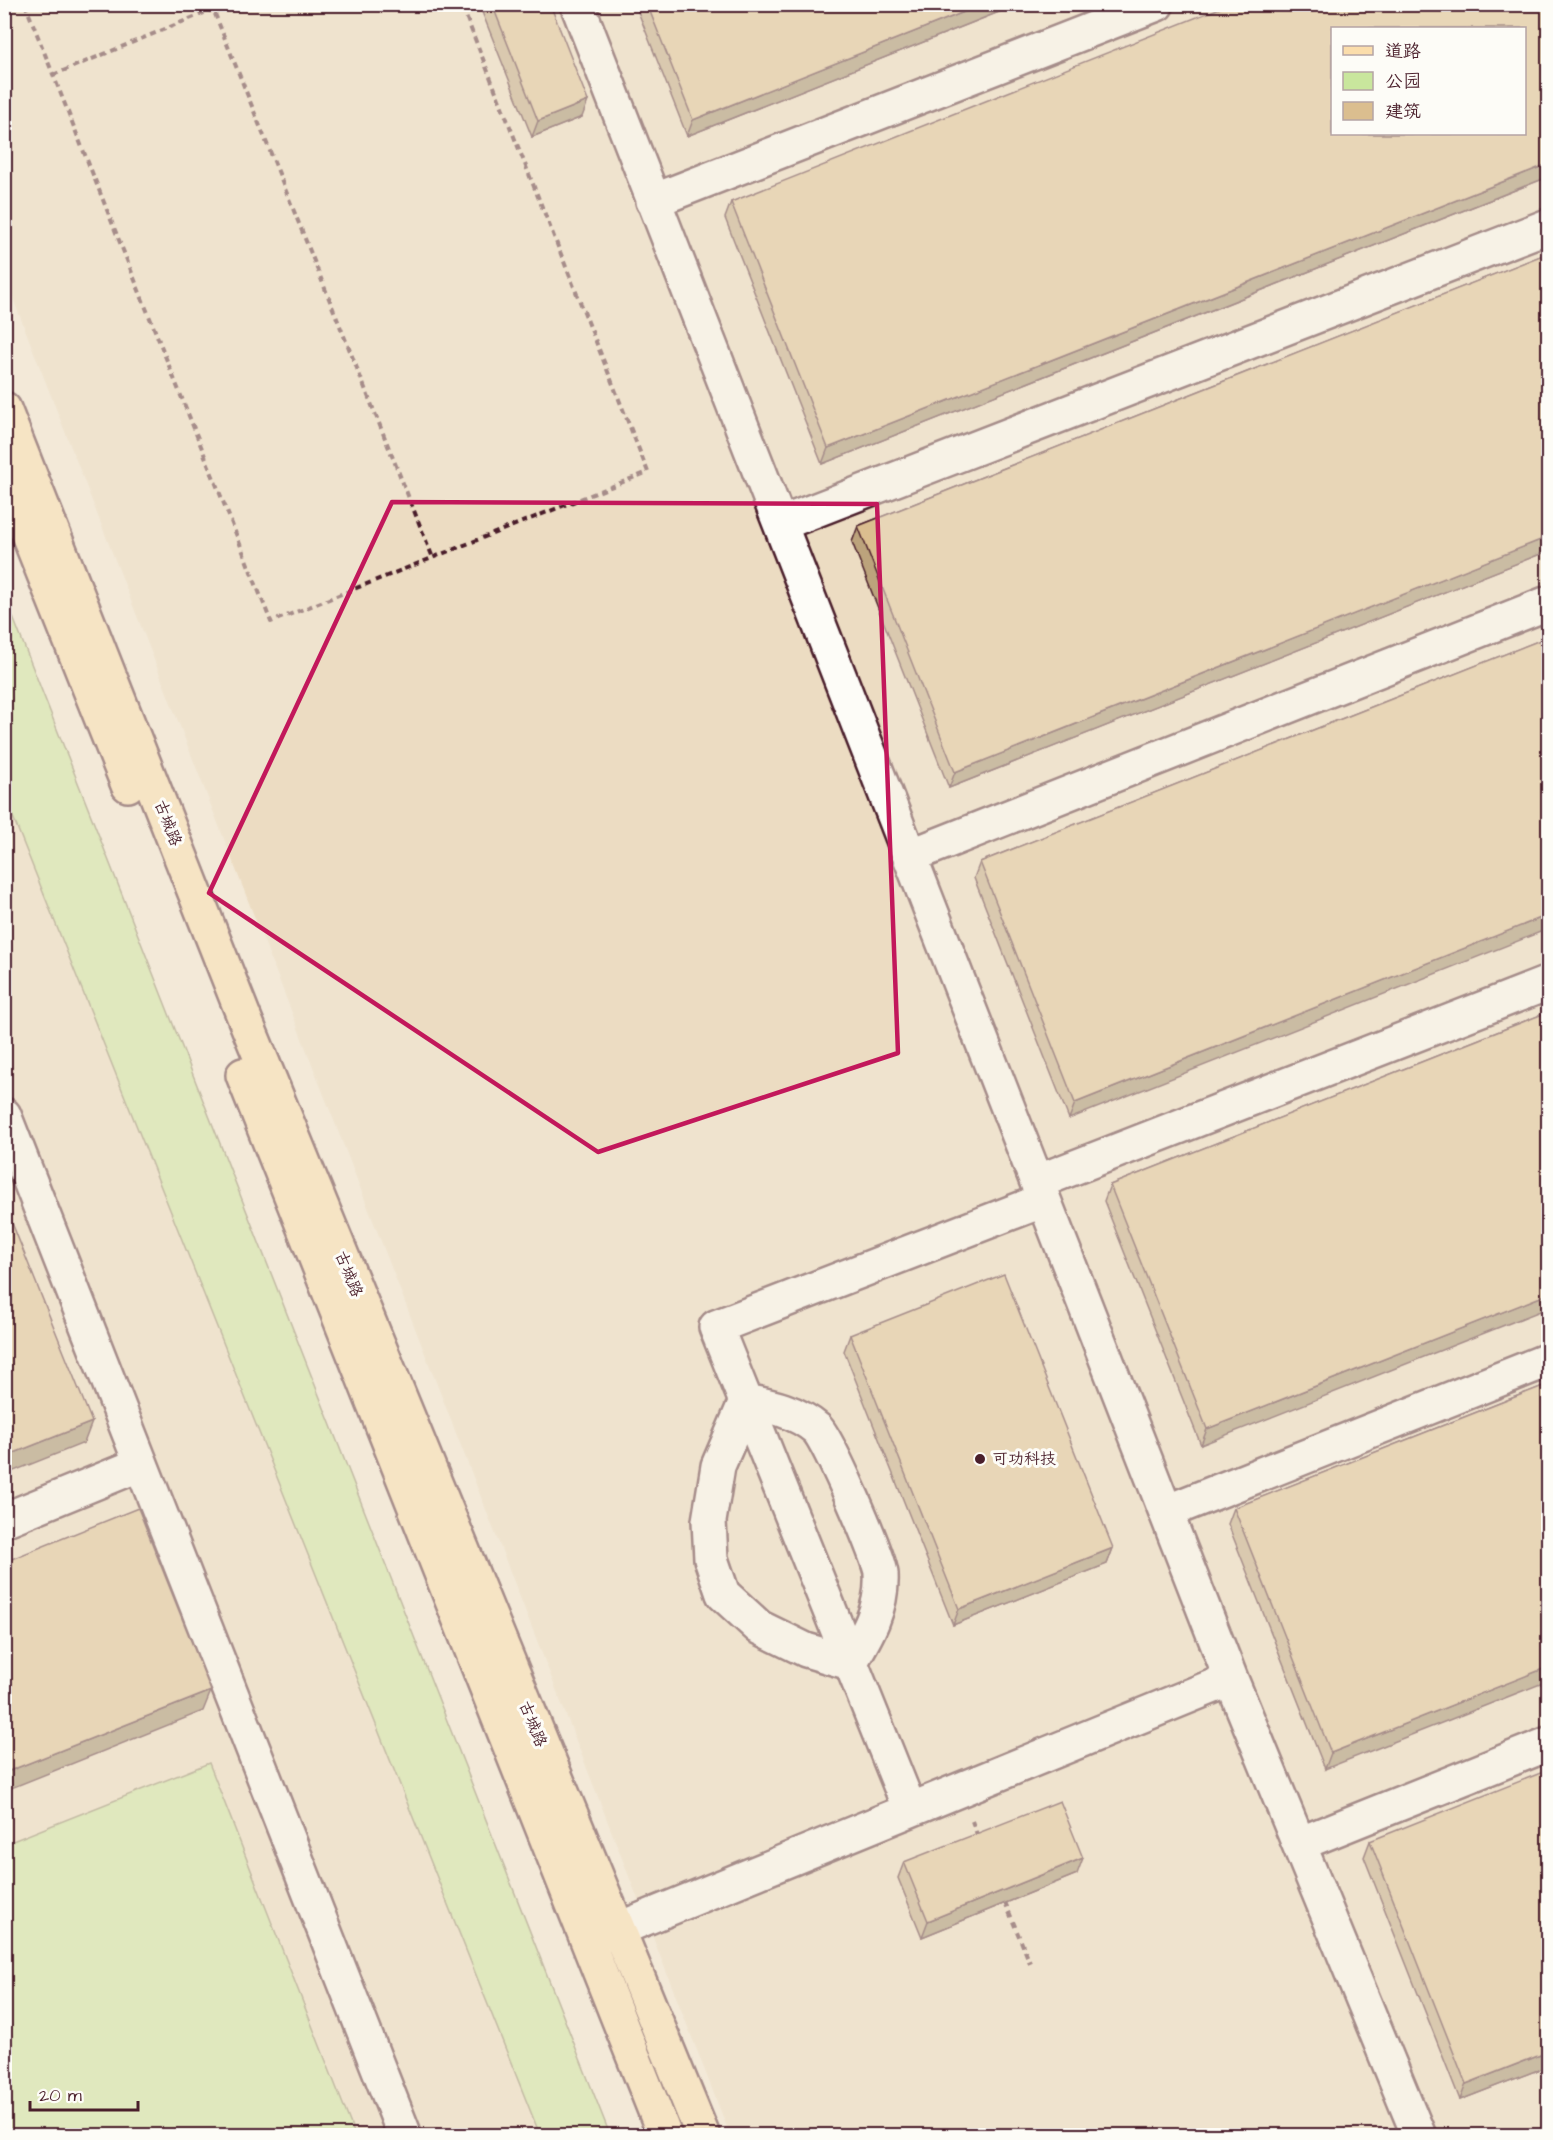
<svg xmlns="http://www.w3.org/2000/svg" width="1553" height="2140" font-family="'Architects Daughter','LXGW WenKai TC',sans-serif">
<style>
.built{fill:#ecdcc2;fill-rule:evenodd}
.green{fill:#c9e69d;stroke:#8a8264;stroke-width:1.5}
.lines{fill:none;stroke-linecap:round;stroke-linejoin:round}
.minor-casing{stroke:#4a1f2b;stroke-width:38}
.major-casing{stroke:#4a1f2b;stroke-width:38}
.path{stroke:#4a1f2b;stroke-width:4;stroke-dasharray:6 4.5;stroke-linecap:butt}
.minor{stroke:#fdfcf7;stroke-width:33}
.major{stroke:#fbddab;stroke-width:33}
.wall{fill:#bca37b;stroke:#4a1f2b;stroke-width:1.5}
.shaded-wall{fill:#998564;stroke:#4a1f2b;stroke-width:1.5}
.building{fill:#dbbe8f;stroke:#4a1f2b;stroke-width:1.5;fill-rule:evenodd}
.marked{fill:none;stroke:#c2185b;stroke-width:4.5;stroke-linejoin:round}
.poi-dot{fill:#4a1f2b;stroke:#fdfcf7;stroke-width:2}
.labels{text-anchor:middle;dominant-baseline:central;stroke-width:6;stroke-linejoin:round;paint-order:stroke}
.street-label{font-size:16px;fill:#4a1f2b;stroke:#fdfcf7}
.poi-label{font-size:16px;fill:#4a1f2b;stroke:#fdfcf7;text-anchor:start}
</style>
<rect width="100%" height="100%" fill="#f3e9d8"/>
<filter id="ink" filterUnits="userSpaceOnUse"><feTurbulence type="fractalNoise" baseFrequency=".0167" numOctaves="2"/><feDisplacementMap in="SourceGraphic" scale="12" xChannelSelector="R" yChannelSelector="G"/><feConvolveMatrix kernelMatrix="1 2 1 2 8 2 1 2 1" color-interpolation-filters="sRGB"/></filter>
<g filter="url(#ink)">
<!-- built -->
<path class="built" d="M 5,5 L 1548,5 L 1548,2135 L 730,2135 L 5,278 ZM 1332,28 L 1524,28 L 1524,134 L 1332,134 Z
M 5,797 L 540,2135 L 5,2135 Z"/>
<!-- green -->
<path class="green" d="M 5,597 L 610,2135 L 540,2135 L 5,797 Z
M 209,1763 L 355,2135 L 5,2135 L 5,1844 Z"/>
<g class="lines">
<!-- minor casing -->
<g class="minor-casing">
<path id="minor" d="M 577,4 L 1231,1679 L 1419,2136
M 653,201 L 1157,4
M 780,524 L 1548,226
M 910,856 L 1548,603
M 4,1115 L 405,2136
M 1037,1182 L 1548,983
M 746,1401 C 771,1406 796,1411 817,1429 C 827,1437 881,1560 881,1574 C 883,1608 867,1635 850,1663 L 806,1650 L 759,1627 L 723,1594 L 711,1559 L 709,1521 L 718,1466 Z
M 1166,1512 L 1548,1360
M 4,1520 L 141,1464
M 910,1810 L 716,1327 L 1044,1200
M 1299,1844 L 1548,1744
M 592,1940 L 1231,1679"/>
</g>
<!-- major casing -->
<g class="major-casing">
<path id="major" d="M 4,409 L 244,1017 L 703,2136
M 4,474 L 128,785
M 243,1075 L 665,2136"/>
</g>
<!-- path -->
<path class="path" d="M 25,4 L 271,622 L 648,472 L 461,4
M 211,4 L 433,558
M 53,75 L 226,4
M 972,1821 L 978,1837
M 1005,1902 L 1030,1963"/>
<!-- minor -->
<use href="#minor" class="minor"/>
<!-- major -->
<use href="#major" class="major"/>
</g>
<!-- wall -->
<path class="wall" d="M 485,4 L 550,4 L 582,117 L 532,137 L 482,12 Z
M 635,4 L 1019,4 L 687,136 Z
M 1548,4 L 1548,177 L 822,464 L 725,218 L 731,202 Z
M 1548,253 L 1548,551 L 949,788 L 852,542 L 858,526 Z
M 1548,637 L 1069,1119 L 974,878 L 980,862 Z
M 1548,1012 L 1201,1445 L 1104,1201 L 1110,1185 Z
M 850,1335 L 1113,1548 L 1107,1564 L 953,1625 L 844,1351 Z
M 1548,1384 L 1325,1769 L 1228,1524 L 1234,1508 Z
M 1370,1841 L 1548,2066 L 1460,2100 L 1364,1857 Z
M 904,1862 L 1077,1874 L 922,1937 L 898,1878 Z"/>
<!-- shaded-wall -->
<path class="shaded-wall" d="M 984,4 L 1019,4 L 687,136 L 693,120 Z
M 588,101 L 582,117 L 532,137 L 538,121 Z
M 1548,164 L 1548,177 L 822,464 L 828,448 Z
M 1548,537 L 1548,551 L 949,788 L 955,772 Z
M 1548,915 L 1548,929 L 1069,1119 L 1075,1103 Z
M 1548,1294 L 1548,1308 L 1201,1445 L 1207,1429 Z
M 92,1422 L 84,1443 L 4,1475 L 4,1457 Z
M 1113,1548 L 1107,1564 L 953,1625 L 959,1609 Z
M 1548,1667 L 1548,1681 L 1325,1769 L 1331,1753 Z
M 211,1691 L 203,1711 L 4,1791 L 4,1773 Z
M 1083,1858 L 1077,1874 L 922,1937 L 928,1921 Z
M 1548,2052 L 1548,2066 L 1460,2100 L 1466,2084 Z"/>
<!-- building -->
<path class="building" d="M 492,4 L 550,4 L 588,101 L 538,121 Z
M 647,4 L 984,4 L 693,120 Z
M 1230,4 L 1548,4 L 1548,164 L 828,448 L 731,202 ZM 1332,28 L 1524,28 L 1524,134 L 1332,134 Z
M 1548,253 L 1548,537 L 955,772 L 858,526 Z
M 1548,637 L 1548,915 L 1075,1103 L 980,862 Z
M 1548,1012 L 1548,1294 L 1207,1429 L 1110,1185 Z
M 4,1203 L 92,1422 L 4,1457 Z
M 1004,1274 L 1113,1548 L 959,1609 L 850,1335 Z
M 1548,1384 L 1548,1667 L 1331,1753 L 1234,1508 Z
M 138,1508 L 211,1691 L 4,1773 L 4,1562 Z
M 1548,1770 L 1548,2052 L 1466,2084 L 1370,1841 Z
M 1060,1801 L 1083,1858 L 928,1921 L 904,1862 Z"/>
</g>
<!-- marked area -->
<path d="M0 0H1553V2140H0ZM 392,502 L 877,504 L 898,1053 L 598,1152 L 209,893 Z" fill="#f3e9d8" fill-opacity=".55" fill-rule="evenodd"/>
<path class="marked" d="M 392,502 L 877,504 L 898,1053 L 598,1152 L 209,893 Z"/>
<!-- markers -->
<circle class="poi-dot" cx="980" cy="1459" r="6"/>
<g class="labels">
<!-- street labels -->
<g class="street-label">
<text transform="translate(168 823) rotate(69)">古城路</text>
<text transform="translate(349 1274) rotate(68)">古城路</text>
<text transform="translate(533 1724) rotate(68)">古城路</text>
</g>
<!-- poi labels -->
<g class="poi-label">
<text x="992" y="1459">可功科技</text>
</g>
</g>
<!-- margin -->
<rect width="1553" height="2140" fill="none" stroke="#fdfcf7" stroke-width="24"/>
<rect x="12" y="12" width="1529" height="2116" fill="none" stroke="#4a1f2b" stroke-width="2" filter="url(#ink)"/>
<!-- legend -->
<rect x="1331" y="27" width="195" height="108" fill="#fdfcf7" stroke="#b5a4a5" stroke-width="1.5"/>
<rect x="1343" y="46" width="30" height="9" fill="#fbddab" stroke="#b5a4a5" stroke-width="1.5"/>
<text x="1385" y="57" font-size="18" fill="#4a1f2b">道路</text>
<rect x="1343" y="72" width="30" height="18" fill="#c9e69d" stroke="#b5a4a5" stroke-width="1.5"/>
<text x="1385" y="87" font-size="18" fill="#4a1f2b">公园</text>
<rect x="1343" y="102" width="30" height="18" fill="#dbbe8f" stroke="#b5a4a5" stroke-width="1.5"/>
<text x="1385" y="117" font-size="18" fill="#4a1f2b">建筑</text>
<!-- scale -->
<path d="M30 2101v9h108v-9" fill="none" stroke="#4a1f2b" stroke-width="3"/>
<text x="39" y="2101" font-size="18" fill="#4a1f2b" stroke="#fdfcf7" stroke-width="4.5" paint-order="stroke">20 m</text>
</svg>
